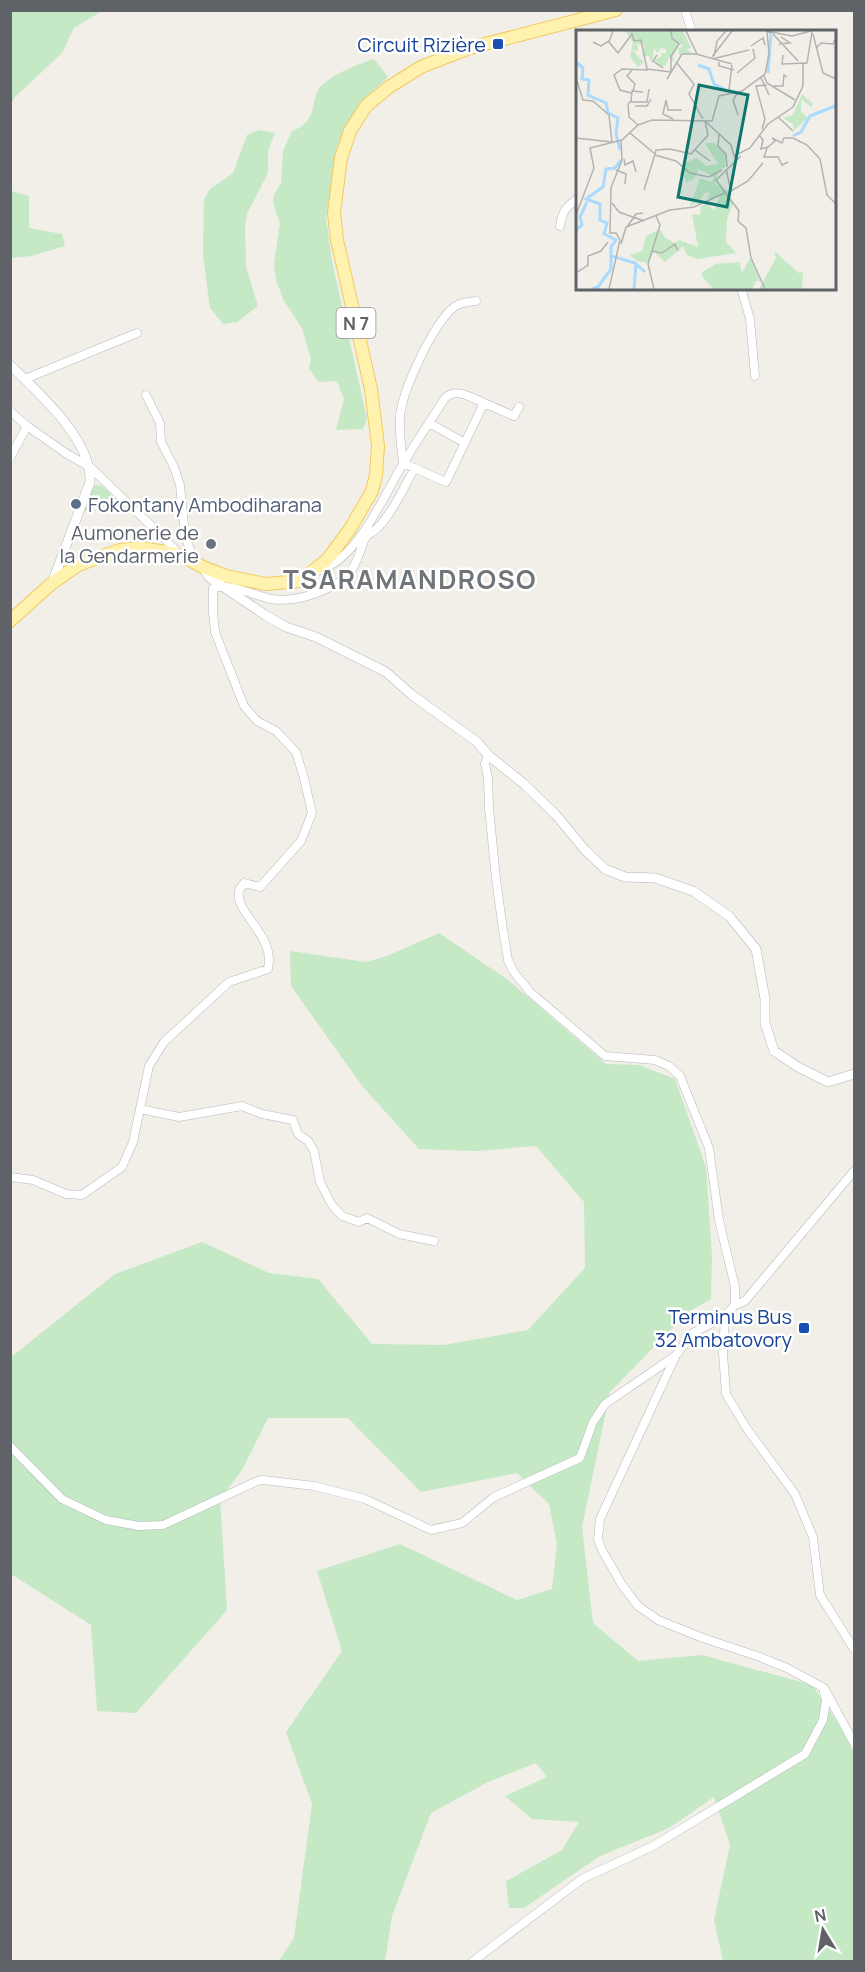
<svg xmlns="http://www.w3.org/2000/svg" width="865" height="1972" font-family="Manrope,sans-serif">
<style>
.green{fill:#c5e8c5}
.lines{fill:none;stroke-linecap:round;stroke-linejoin:round}
.minor-casing{stroke:#b5b8bc;stroke-width:9}
.tertiary-casing{stroke:#b5b8bc;stroke-width:10}
.primary-casing{stroke:#f2c960;stroke-width:14}
.minor{stroke:#fff;stroke-width:8}
.tertiary{stroke:#fff;stroke-width:9}
.primary{stroke:#fff2af;stroke-width:12}
.transit-dot{fill:#1a4fb4;stroke:#fff;stroke-width:2}
.service-dot{fill:#5c6f8a;stroke:#fff;stroke-width:2}
.worship-dot{fill:#6b7280;stroke:#fff;stroke-width:2}
.labels{text-anchor:middle;dominant-baseline:central;stroke-width:5;stroke-linejoin:round;paint-order:stroke}
.shield{fill:#fff;stroke:#8f9295;stroke-width:1.5}
.shield-label{font-size:18px;font-weight:bold;fill:#5f6368}
.transit-label{font-size:20px;fill:#164399;stroke:#fff;text-anchor:end}
.service-label{font-size:20px;fill:#4e5e75;stroke:#fff;text-anchor:start}
.worship-label{font-size:20px;fill:#5b616d;stroke:#fff;text-anchor:end}
.district-label{font-size:26px;font-weight:bold;letter-spacing:1.5px;fill:#70757a;stroke:#fff}
.inset-river{fill:none;stroke:#aadaff;stroke-width:3}
.inset-road{fill:none;stroke:#b3b3b1;stroke-width:1.5}
.view{fill:#0f766e;fill-opacity:0.15;stroke:#0f766e;stroke-width:3}
.inset-edge{fill:none;stroke:#5f6368;stroke-width:3}
</style>
<rect width="100%" height="100%" fill="#f1efe8"/>
<!-- green -->
<path class="green" d="M 10,11 L 102,11 L 74,28 L 62,53 L 14,98 L 11,105 Z
M 374,59 L 388,77 L 364,99 L 336,148 L 326,218 L 332,261 L 367,419 L 363,429 L 336,430 L 344,399 L 337,381 L 318,382 L 309,368 L 311,359 L 302,328 L 284,301 L 276,280 L 274,264 L 280,224 L 274,206 L 273,197 L 281,183 L 283,151 L 292,131 C 320,121 309,98 322,85 C 336,72 357,65 374,59 Z
M 259,130 L 275,133 L 268,151 L 268,173 L 247,214 L 245,226 L 246,267 L 258,306 L 237,322 L 223,324 L 210,308 L 203,255 L 204,199 L 210,189 L 233,173 L 247,135 Z
M 11,191 L 29,196 L 29,228 L 62,234 L 65,246 L 31,256 L 11,258 Z
M 96,485 L 102,486 L 118,501 L 111,503 L 110,501 L 89,508 L 89,510 L 83,512 L 92,489 Z
M 439,933 L 508,980 L 606,1064 L 639,1065 L 675,1079 L 706,1167 L 712,1257 L 711,1299 L 687,1313 L 610,1392 L 582,1527 L 593,1623 L 638,1661 L 702,1655 L 812,1685 L 838,1723 L 854,1753 L 854,1961 L 723,1961 L 714,1920 L 730,1845 L 714,1797 L 669,1828 L 600,1856 L 524,1908 L 509,1908 L 506,1881 L 562,1850 L 579,1822 L 532,1819 L 505,1796 L 547,1777 L 536,1763 L 488,1782 L 431,1813 L 392,1916 L 385,1961 L 279,1961 L 294,1938 L 312,1804 L 286,1732 L 342,1651 L 317,1571 L 400,1544 L 517,1600 L 552,1589 L 557,1544 L 549,1504 L 517,1473 L 421,1492 L 348,1418 L 268,1418 L 242,1470 L 220,1499 L 227,1610 L 136,1713 L 97,1711 L 91,1625 L 11,1574 L 10,1358 L 115,1274 L 202,1242 L 269,1273 L 318,1279 L 372,1344 L 444,1345 L 528,1330 L 585,1268 L 584,1202 L 536,1146 L 476,1151 L 419,1149 L 363,1087 L 291,986 L 290,951 L 366,962 L 387,956 Z"/>
<g class="lines">
<!-- minor casing -->
<g class="minor-casing">
<path id="minor" d="M 685,10 L 692,32
M 560,226 C 562,212 566,207 577,199
M 741,288 L 750,319 L 755,376
M 25,379 L 137,333
M 146,395 L 160,423 L 161,442 L 174,467 L 180,485 L 185,535 L 190,550 L 190,561
M 484,403 L 514,416 L 519,407
M 10,411 L 27,426 L 67,454 L 90,467 L 164,538 L 179,554
M 429,423 L 465,443
M 10,458 L 27,426
M 403,463 C 401,447 399,431 400,416 C 403,389 433,324 454,307 C 460,302 469,302 476,301
M 314,572 C 357,563 382,498 403,464 C 416,442 431,420 445,398 C 457,387 472,398 484,403 L 446,482 L 403,463
M 488,755 L 485,764 L 488,778 L 489,808 L 496,879 L 503,930 L 508,960 L 513,971 L 530,992 L 605,1056 L 655,1060 L 669,1066 L 680,1076 L 709,1148 L 719,1220 L 735,1287 L 735,1305
M 140,1109 L 179,1117 L 242,1106 L 262,1114 L 293,1120 L 298,1134 L 308,1141 L 314,1151 L 320,1182 L 332,1205 L 342,1216 L 359,1222 L 367,1218 L 399,1234 L 434,1241
M 854,1171 L 745,1301 L 735,1305 L 725,1316 L 693,1333 L 676,1355 L 600,1519 L 598,1539 L 602,1550 L 622,1585 L 638,1606 L 658,1620 L 703,1638 L 760,1657 L 787,1668 L 824,1688 L 854,1743
M 10,1177 L 33,1180 L 66,1194 L 82,1195 L 122,1167 L 133,1142 L 149,1066 L 164,1042 L 229,982 L 268,969 C 276,935 234,913 239,891 C 239,890 243,884 244,883 L 260,887 L 301,841 L 312,813 L 304,778 L 296,752 L 276,731 L 257,721 L 244,706 L 215,632 L 213,612 L 213,588 C 232,583 252,595 271,599 C 295,603 332,591 349,574 C 357,565 361,547 366,536 C 387,527 403,488 415,468
M 725,1316 L 723,1353 L 726,1394 L 747,1429 L 795,1494 L 813,1537 L 820,1595 L 854,1649
M 10,1446 L 62,1499 L 106,1520 L 139,1526 L 163,1525 L 257,1481 L 263,1480 L 314,1486 L 365,1499 L 431,1530 L 462,1523 L 494,1497 L 580,1458 L 593,1422 L 605,1404 L 675,1356
M 472,1962 L 582,1879 L 653,1846 L 805,1754 L 823,1720 L 826,1700 L 824,1692"/>
</g>
<!-- tertiary casing -->
<g class="tertiary-casing">
<path id="tertiary" d="M 10,365 C 39,393 92,440 90,482 L 52,583
M 203,567 L 209,577 L 265,615 L 286,627 L 316,637 L 386,672 L 412,695 L 477,742 L 488,755 L 524,784 L 556,815 L 585,850 L 605,869 L 625,877 L 655,878 L 693,891 L 729,916 L 756,949 L 765,999 L 765,1023 L 774,1051 L 798,1067 L 828,1082 L 854,1074"/>
</g>
<!-- primary casing -->
<g class="primary-casing">
<path id="primary" d="M 10,621 L 51,584 L 78,565 L 120,550 L 141,548 L 166,552 L 180,555 L 203,567 L 226,576 L 265,584 L 300,581 L 327,560 L 350,529 L 372,491 L 376,475 L 378,446 L 371,389 L 337,240 L 334,213 L 341,158 L 350,131 L 366,106 L 389,87 L 421,67 L 470,48 L 616,10"/>
</g>
<!-- minor -->
<use href="#minor" class="minor"/>
<!-- tertiary -->
<use href="#tertiary" class="tertiary"/>
<!-- primary -->
<use href="#primary" class="primary"/>
</g>
<!-- markers -->
<g class="transit-dot">
<rect x="492" y="38" width="12" height="12" rx="3"/>
<rect x="798" y="1322" width="12" height="12" rx="3"/>
</g>
<circle class="service-dot" cx="76" cy="504" r="6"/>
<circle class="worship-dot" cx="211" cy="544" r="6"/>
<g class="labels">
<!-- shield labels -->
<rect class="shield" x="336.5" y="308" width="39" height="30" rx="4.5"/>
<g class="shield-label">
<text x="356" y="323">N 7</text>
</g>
<!-- transit labels -->
<g class="transit-label">
<text x="486" y="44">Circuit Rizière</text>
<text x="792" y="1316">Terminus Bus<tspan x="792" dy="23">32 Ambatovory</tspan></text>
</g>
<!-- service labels -->
<g class="service-label">
<text x="88" y="504">Fokontany Ambodiharana</text>
</g>
<!-- worship labels -->
<g class="worship-label">
<text x="199" y="532">Aumonerie de<tspan x="199" dy="23">la Gendarmerie</tspan></text>
</g>
<!-- district labels -->
<g class="district-label">
<text x="410" y="579">TSARAMANDROSO</text>
</g>
</g>
<!-- overview -->
<g transform="translate(576 30)">
<rect width="260" height="260" fill="#f1efe8"/>
<path d="M 49,1 L 107,1 L 115,18 L 110,19 L 116,23 L 103,25 L 102,19 L 107,16 L 104,14 L 97,27 L 99,32 L 93,27 L 90,35 L 84,37 L 79,30 L 86,26 L 85,23 L 90,24 L 90,19 L 85,18 L 81,23 L 78,18 L 76,33 L 73,26 L 66,26 L 69,15 L 61,14 L 62,21 L 56,20 L 68,32 L 62,37 L 54,27 L 57,12 ZM 226,64 L 237,74 L 235,77 L 225,69 L 225,82 L 232,88 L 218,100 L 217,94 L 207,88 L 217,85 ZM 129,113 L 138,113 L 150,124 L 149,137 L 142,141 L 139,154 L 151,160 L 157,174 L 151,189 L 150,212 L 160,223 L 121,229 L 111,225 L 107,216 L 89,232 L 78,222 L 71,233 L 61,231 L 54,225 L 66,221 L 70,206 L 80,201 L 85,200 L 89,208 L 99,213 L 103,210 L 122,217 L 116,184 L 124,185 L 125,176 L 131,174 L 138,180 L 144,166 L 131,169 L 134,162 L 128,163 L 123,173 L 114,176 L 124,148 L 135,152 L 138,147 L 123,139 L 118,149 L 110,153 L 106,138 L 109,133 L 121,128 L 130,136 L 142,134 ZM 198,221 L 223,243 L 227,242 L 226,259 L 183,259 L 200,228 ZM 174,228 L 184,251 L 180,251 L 176,259 L 137,259 L 126,246 L 126,242 L 140,234 L 163,232 L 166,243 Z" fill="#c5e8c5"/>
<path class="inset-river" d="M 0,32 L 7,38 L 6,49 L 13,50 L 12,65 L 30,73 L 32,83 L 42,88 L 40,104 L 44,120M 122,35 L 133,39 L 138,54 L 150,60M 192,43 L 195,3M 217,106 L 225,102 L 234,86 L 259,76M 0,200 L 6,195 L 4,187 L 11,172M 36,226 L 59,233 L 69,242M 16,259 L 22,257 L 35,239 L 35,217 L 40,210 L 28,204 L 31,193 L 24,190 L 24,174 L 10,169 L 27,157 L 30,139 L 39,138 L 45,130M 58,259 L 60,234"/>
<path class="inset-road" d="M 37,1 L 33,12 L 42,23 L 56,4 L 58,11 L 65,10 L 71,39 L 95,42M 110,1 L 121,24M 190,1 L 216,6 L 235,1M 197,4 L 222,31M 237,4 L 247,43 L 260,49M 17,12 L 25,16 L 33,11M 203,14 L 214,13 L 205,7M 175,16 L 187,8 L 189,15M 240,18 L 245,13 L 257,14 L 259,9M 81,25 L 77,31 L 87,38M 207,25 L 206,34 L 230,33M 138,26 L 141,11 L 150,1M 136,27 L 156,1M 136,29 L 173,20M 100,32 L 118,54 L 113,64 L 127,89M 143,32 L 143,36 L 158,40M 56,40 L 51,46 L 59,54 L 57,61M 95,41 L 95,26 L 103,14 L 96,8 L 95,1M 161,43 L 179,28 L 177,19M 188,46 L 191,53 L 219,70M 0,48 L 7,70 L 17,71 L 33,85 L 36,112M 185,48 L 193,65M 91,49 L 106,24 L 120,24 L 156,34M 198,56 L 207,56 L 208,45 L 211,47M 153,60 L 156,35M 67,62 L 56,61 L 55,72 L 71,72 L 73,59M 162,62 L 157,70 L 162,85M 55,63 L 44,60 L 38,45 L 46,39 L 72,40M 55,71 L 52,74 L 53,87 L 62,95M 59,76 L 71,76 L 75,69M 202,87 L 217,101M 97,89 L 87,84 L 90,70 L 92,80 L 106,80M 129,91 L 155,115 L 158,126 L 174,118 L 192,94 L 217,77 L 227,56 L 227,34 L 231,33 L 236,2M 186,99 L 189,89 L 180,56 L 191,55M 54,103 L 79,124 L 80,120 L 94,119 L 115,124 L 132,105 L 129,91M 143,104 L 142,116 L 150,124 L 151,137M 183,105 L 187,110 L 185,119 L 192,117 L 199,111 L 196,108 L 206,113 L 208,108 L 217,108 L 231,115 L 244,129 L 251,165 L 260,174M 0,108 L 36,112M 191,118 L 188,127 L 202,127 L 206,135 L 212,132M 119,120 L 134,131M 79,125 L 100,131 L 114,143 L 133,147 L 146,140M 165,126 L 140,150 L 163,181 L 162,191 L 170,198 L 175,228 L 189,259M 48,129 L 49,135 L 57,131 L 60,142M 150,139 L 155,161 L 172,151 L 187,133M 40,140 L 50,144 L 49,154M 68,160 L 79,124M 36,173 L 43,182 L 68,191M 0,185 L 18,138 L 14,118 L 46,110 L 62,95 L 76,90 L 136,91 L 143,66 L 166,61 L 189,44 L 193,24 L 191,1M 51,197 L 60,184 L 67,183M 45,214 L 50,197 L 94,180 L 118,177 L 151,162M 76,221 L 86,223 L 99,214 L 102,221M 0,243 L 12,235 L 12,226 L 25,221 L 32,212M 33,259 L 44,210 L 40,203 L 34,203 L 35,158 L 46,130 L 45,111M 78,259 L 72,234 L 84,195 L 80,186"/>
<path class="view" d="M 123,55 L 172,65 L 151,177 L 102,167 Z"/>
<rect width="260" height="260" class="inset-edge"/>
</g>
<!-- border -->
<rect width="865" height="1972" fill="none" stroke="#5f6368" stroke-width="24"/>
<!-- north arrow -->
<g transform="translate(823 1930) rotate(349)" stroke="#ffffff" stroke-width="4.5" paint-order="stroke">
<path d="M0-4.5L10 22L0 15L-10 22Z" fill="#5f6368"/>
<text y="-9" font-size="16" font-weight="bold" text-anchor="middle" fill="#5f6368">N</text>
</g>
</svg>
